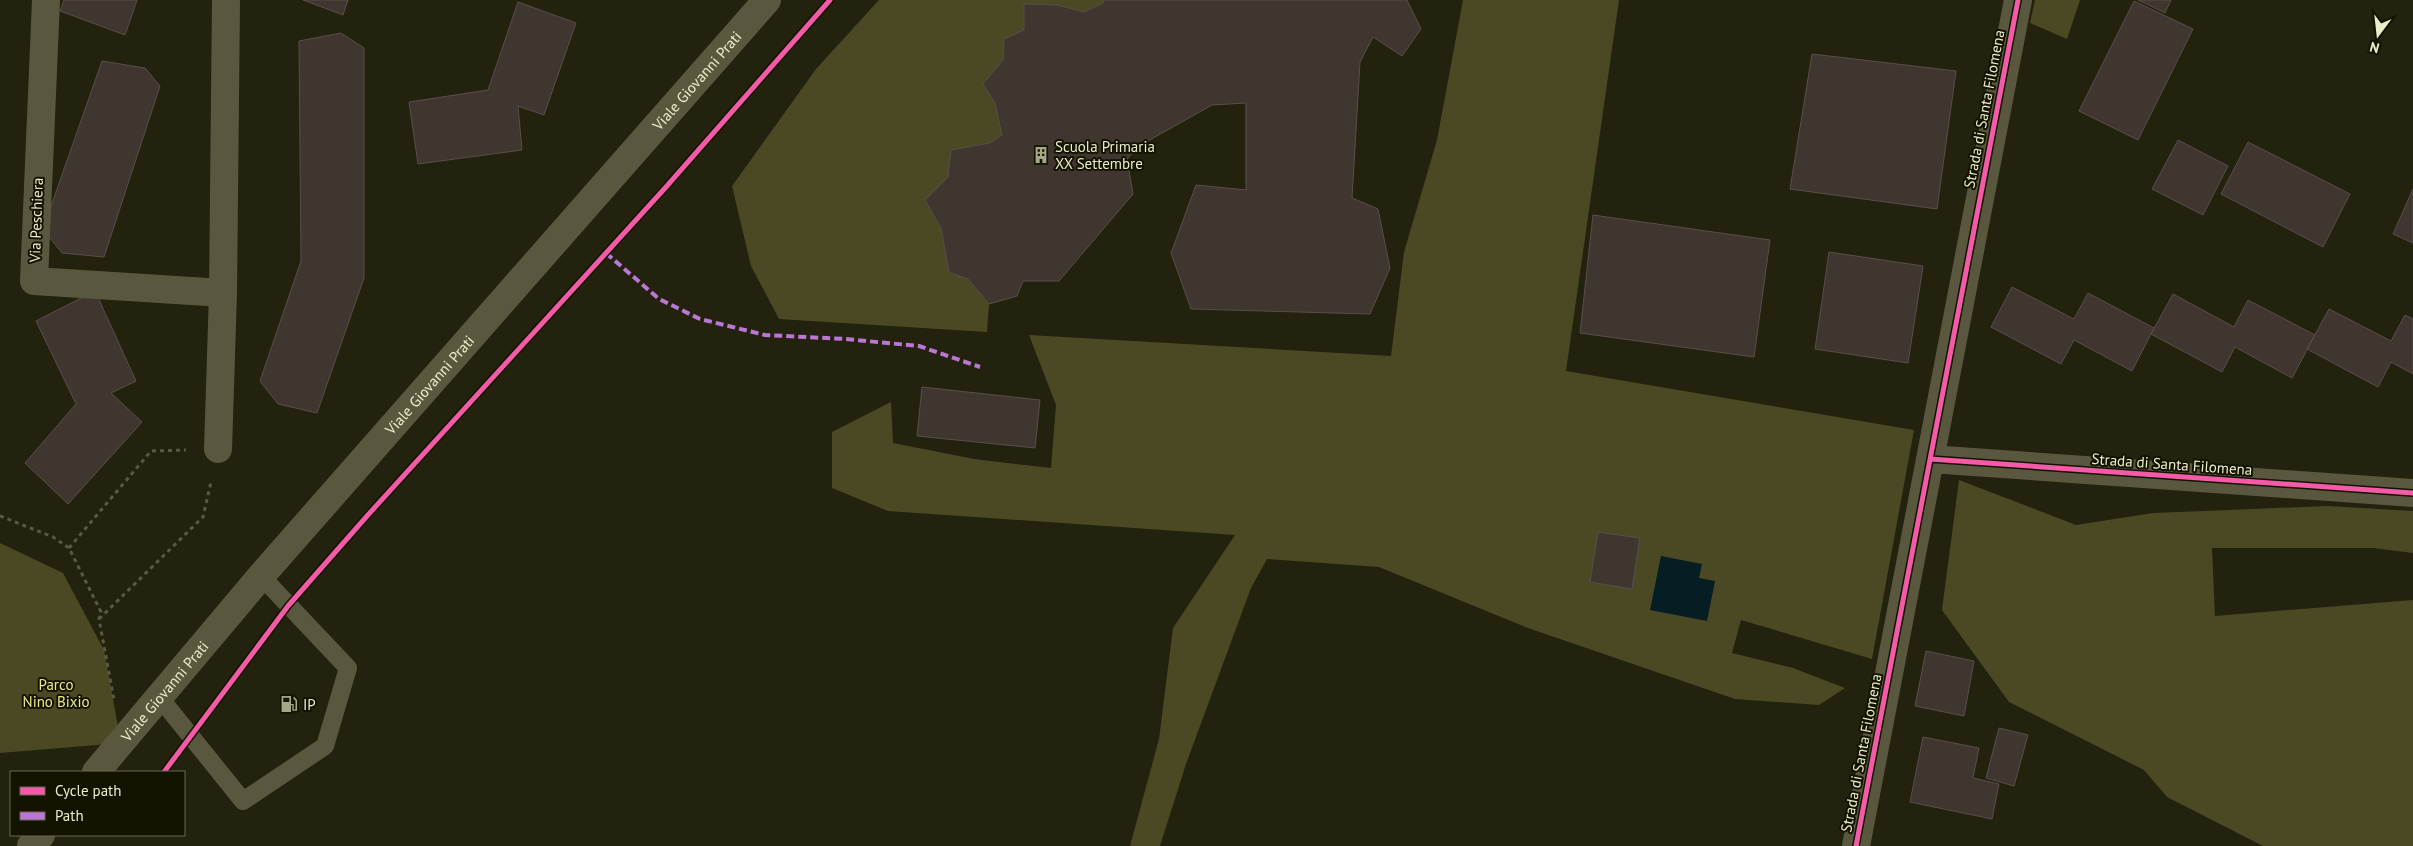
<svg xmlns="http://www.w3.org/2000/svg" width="2413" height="846" font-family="'PT Sans',sans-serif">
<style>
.green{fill:#4a4924}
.water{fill:#071d24}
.building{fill:#3f3630;stroke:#5a4e4b}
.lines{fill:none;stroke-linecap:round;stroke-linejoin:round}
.path{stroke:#595944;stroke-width:3;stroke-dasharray:4 4;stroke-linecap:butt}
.service{stroke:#59583f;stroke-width:18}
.minor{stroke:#59583f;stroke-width:28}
.secondary{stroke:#59583f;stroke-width:28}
.quiet{stroke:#ba77d6;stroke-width:4;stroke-dasharray:8 4;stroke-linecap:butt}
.cycleway-casing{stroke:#131300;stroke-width:8}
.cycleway{stroke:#f35aa7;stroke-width:5}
.labels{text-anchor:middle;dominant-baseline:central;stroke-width:4;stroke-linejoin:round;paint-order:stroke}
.street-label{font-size:15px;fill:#ecedcb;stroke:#131300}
.poi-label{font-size:15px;fill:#ecedcb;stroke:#131300;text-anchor:start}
.park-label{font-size:15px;fill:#eae989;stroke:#131300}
</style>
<rect width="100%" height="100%" fill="#23220e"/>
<!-- green -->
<path class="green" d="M 879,0 L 1104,0 L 1103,3 L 1084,12 L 1057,5 L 1025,4 L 1024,30 L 1004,40 L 1003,60 L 983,84 L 995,103 L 1002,135 L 990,143 L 951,150 L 948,177 L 925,200 L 941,228 L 949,272 L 968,279 L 989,304 L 987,332 L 779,319 L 751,266 L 732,186 L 816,69 Z
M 1463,0 L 1619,0 L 1566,371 L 1914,430 L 1872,659 L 1741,620 L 1732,653 L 1793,668 L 1845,688 L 1819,705 L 1735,699 L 1528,628 L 1379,567 L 1267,559 L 1251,588 L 1186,764 L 1160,846 L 1130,846 L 1159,739 L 1173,628 L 1235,535 L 888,511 L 832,488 L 832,432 L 891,402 L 893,443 L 974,459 L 1051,468 L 1056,405 L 1029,335 L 1391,356 L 1404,252 L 1437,140 Z
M 2035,0 L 2080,0 L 2067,39 L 2030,23 Z
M 1959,480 L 2076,525 L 2153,513 L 2328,506 L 2413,511 L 2413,553 L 2373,548 L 2212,548 L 2215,616 L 2413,600 L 2413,846 L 2263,846 L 2167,797 L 2144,770 L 2009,702 L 1942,610 Z
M 0,543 L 63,573 L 104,650 L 121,743 L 0,753 Z"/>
<!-- water -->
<path class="water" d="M 1661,556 L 1702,564 L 1699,578 L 1715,581 L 1707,621 L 1650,610 Z"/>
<!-- building -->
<path class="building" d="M 64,0 L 137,0 L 125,35 L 60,11 Z
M 303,0 L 348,0 L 343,15 Z
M 1104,0 L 1407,0 L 1421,29 L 1402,56 L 1373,37 L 1360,62 L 1352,198 L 1378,209 L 1390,268 L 1370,314 L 1191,309 L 1171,253 L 1196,185 L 1246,190 L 1246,103 L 1212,105 L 1139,146 L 1127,159 L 1133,194 L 1059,281 L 1023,281 L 1017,296 L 989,304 L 968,279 L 949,272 L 941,228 L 925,200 L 948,177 L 951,150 L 990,143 L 1002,135 L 995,103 L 983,84 L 1003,60 L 1004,39 L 1024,30 L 1024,4 L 1057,5 L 1084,12 L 1103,3 Z
M 2138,0 L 2171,0 L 2165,13 Z
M 2134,1 L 2193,29 L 2138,140 L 2079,111 Z
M 518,2 L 576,23 L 544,115 L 518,106 L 522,150 L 418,164 L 409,102 L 488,90 Z
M 341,33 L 364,48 L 364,278 L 317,413 L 278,404 L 260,381 L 301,261 L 299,41 Z
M 1812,54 L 1956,71 L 1937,209 L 1790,189 Z
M 102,61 L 145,68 L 160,86 L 104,257 L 62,253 L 43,229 Z
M 2178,140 L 2228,166 L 2203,215 L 2152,189 Z
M 2248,142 L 2350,194 L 2323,247 L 2221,194 Z
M 2413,189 L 2413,243 L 2393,234 Z
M 1593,215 L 1770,240 L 1754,357 L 1580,333 Z
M 1829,252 L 1923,266 L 1908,363 L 1815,349 Z
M 2012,287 L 2074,319 L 2088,293 L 2154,328 L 2132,371 L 2074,340 L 2061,364 L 1991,327 Z
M 95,291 L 136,381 L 111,393 L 142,422 L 68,504 L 25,463 L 76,404 L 36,321 Z
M 2173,294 L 2234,327 L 2248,300 L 2315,335 L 2292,378 L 2235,347 L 2222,372 L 2151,334 Z
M 2329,309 L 2391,341 L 2405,315 L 2413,319 L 2413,374 L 2391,362 L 2378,387 L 2307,349 Z
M 922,387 L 1040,400 L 1035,448 L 917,436 Z
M 1598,532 L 1640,538 L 1632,589 L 1590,582 Z
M 1926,651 L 1974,661 L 1964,716 L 1915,706 Z
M 1999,728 L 2028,735 L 2014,786 L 1986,778 Z
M 1923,737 L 1979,748 L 1973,778 L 1999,784 L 1992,819 L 1910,802 Z"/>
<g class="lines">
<!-- path -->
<path class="path" d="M 0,516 L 53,537 L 69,548 L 101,612 L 99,619 L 114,700
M 69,548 L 151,451 L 186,450
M 99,619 L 203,517 L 211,482"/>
<!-- service -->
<path class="service" d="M 160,698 L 243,801 L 325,746 L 348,668 L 261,576"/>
<!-- minor -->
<path class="minor" d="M 46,0 L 34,281 L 223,293
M 218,449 L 223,293 L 226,0
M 1930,459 L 2413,493
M 1856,846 L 2018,0"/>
<!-- secondary -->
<g class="secondary">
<path id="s1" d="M 96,772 L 261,576 L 767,0"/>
<path d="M 31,846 L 41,835"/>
</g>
<!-- quiet -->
<path class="quiet" d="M 606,253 L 659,299 L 700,319 L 765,335 L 845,339 L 919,346 L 980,367"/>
<!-- cycleway casing -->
<g class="cycleway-casing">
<path id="cycleway" d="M 1930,459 L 2413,493
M 164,772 L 288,606 L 367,516 L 666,187 L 830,0
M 1856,846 L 2018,0"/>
</g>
<!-- cycleway -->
<use href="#cycleway" class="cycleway"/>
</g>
<!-- icons -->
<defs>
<g id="building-bare" transform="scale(1.35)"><path d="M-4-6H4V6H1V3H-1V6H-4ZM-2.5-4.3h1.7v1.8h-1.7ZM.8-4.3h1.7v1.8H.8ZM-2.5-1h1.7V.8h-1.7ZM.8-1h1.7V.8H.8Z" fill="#a6a689" stroke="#131300" stroke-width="2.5" paint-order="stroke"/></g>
<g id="fuel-bare" transform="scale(1.35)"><path d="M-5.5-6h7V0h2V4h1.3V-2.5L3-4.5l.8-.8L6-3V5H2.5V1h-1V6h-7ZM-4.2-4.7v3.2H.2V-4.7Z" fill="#a6a689" stroke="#131300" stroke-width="2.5" paint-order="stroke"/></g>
</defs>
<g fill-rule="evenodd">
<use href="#building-bare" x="1041" y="155"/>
<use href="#fuel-bare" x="289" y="704"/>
</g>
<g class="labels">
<!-- street labels -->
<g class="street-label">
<text stroke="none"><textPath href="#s1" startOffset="916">Viale Giovanni Prati</textPath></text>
<text transform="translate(1984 109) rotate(-79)">Strada di Santa Filomena</text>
<text transform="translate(36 220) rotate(-88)">Via Peschiera</text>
<text stroke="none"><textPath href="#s1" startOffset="511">Viale Giovanni Prati</textPath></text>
<text transform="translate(2172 464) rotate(4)">Strada di Santa Filomena</text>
<text stroke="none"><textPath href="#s1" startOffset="106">Viale Giovanni Prati</textPath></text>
<text transform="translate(1861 753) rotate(-79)">Strada di Santa Filomena</text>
</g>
<!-- poi labels -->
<g class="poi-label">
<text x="1055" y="146">Scuola Primaria<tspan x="1055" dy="17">XX Settembre</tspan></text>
<text x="303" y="704">IP</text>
</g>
<!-- park labels -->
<g class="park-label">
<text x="56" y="684">Parco<tspan x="56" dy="17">Nino Bixio</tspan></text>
</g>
</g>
<!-- legend -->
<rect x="10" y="771" width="175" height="65" fill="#131300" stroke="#6a6a51"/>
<rect x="20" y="787" width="25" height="8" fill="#f35aa7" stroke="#6a6a51"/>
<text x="55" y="796" font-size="15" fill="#ecedcb">Cycle path</text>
<rect x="20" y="812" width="25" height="8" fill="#ba77d6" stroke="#6a6a51"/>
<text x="55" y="821" font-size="15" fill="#ecedcb">Path</text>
<!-- north arrow -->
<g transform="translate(2378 35) rotate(195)" stroke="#131300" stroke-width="4" paint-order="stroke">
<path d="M0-4L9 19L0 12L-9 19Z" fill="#ecedcb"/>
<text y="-8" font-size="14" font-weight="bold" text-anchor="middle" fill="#ecedcb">N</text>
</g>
</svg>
